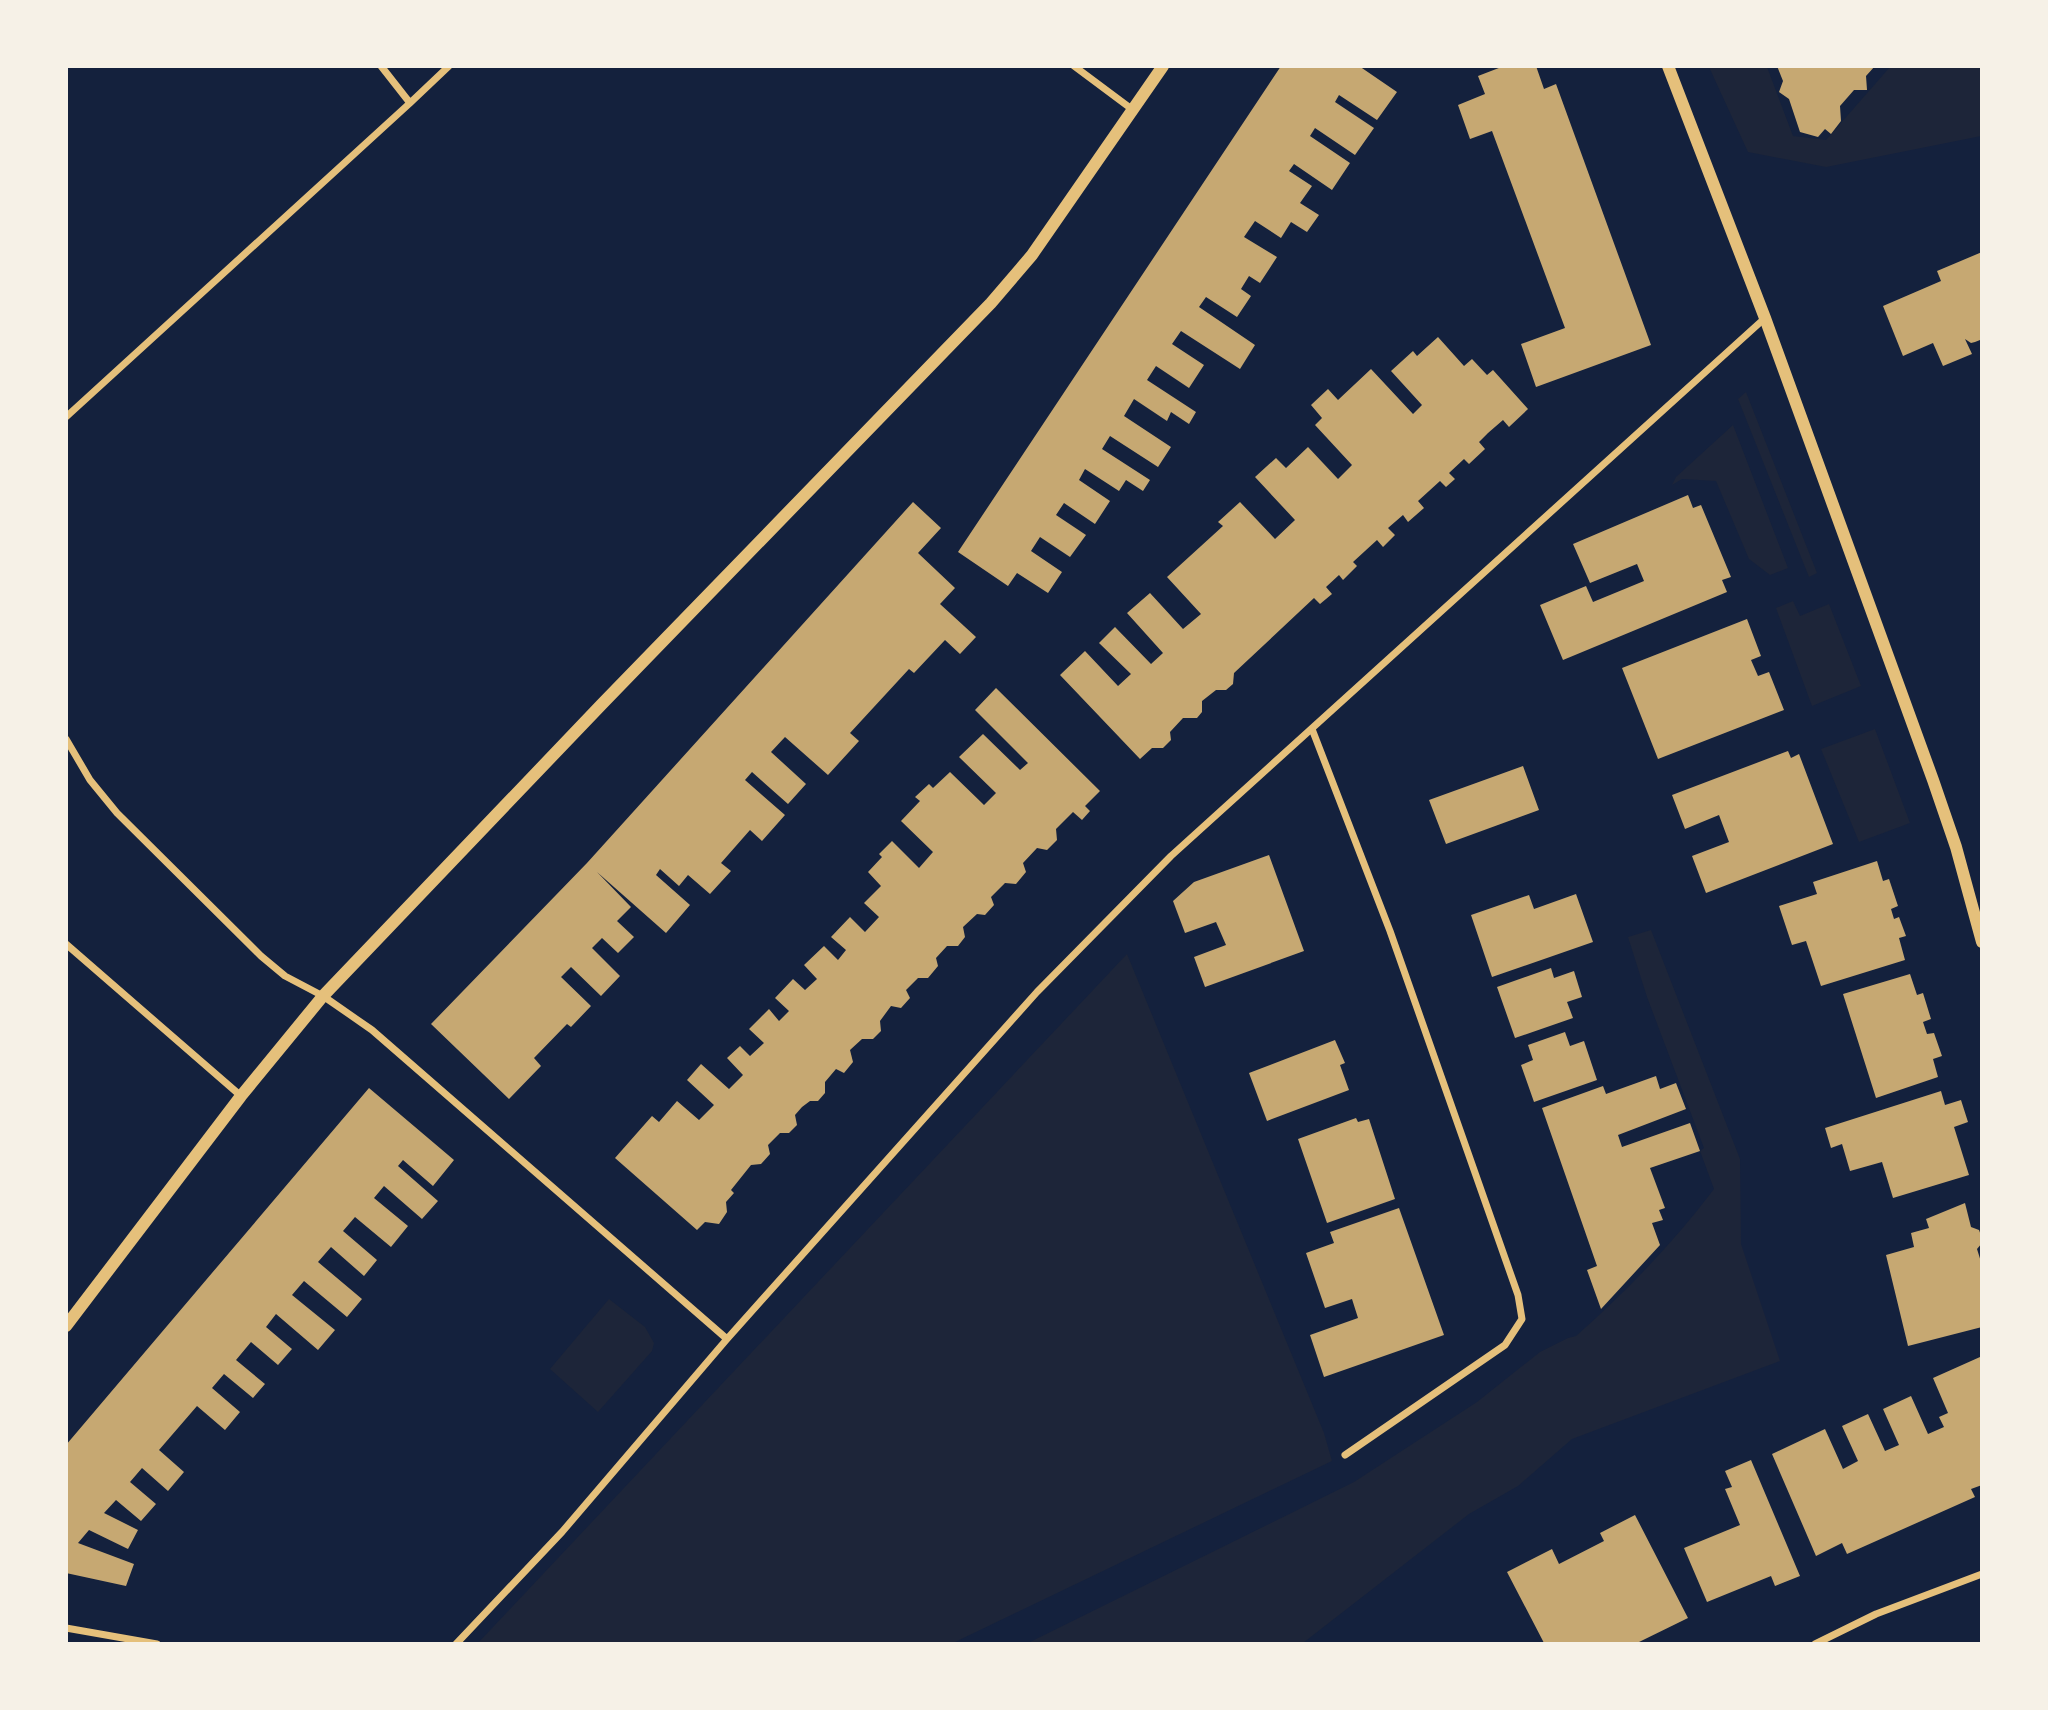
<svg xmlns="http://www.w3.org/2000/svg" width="2048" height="1710" font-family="Figtree,sans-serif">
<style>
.green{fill:#1d2539}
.building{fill:#c6a872}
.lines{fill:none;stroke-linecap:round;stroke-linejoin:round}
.minor{stroke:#e5c07b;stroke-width:7}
.tertiary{stroke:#e5c07b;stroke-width:12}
</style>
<rect width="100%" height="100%" fill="#14213d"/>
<!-- green -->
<path class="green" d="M 1709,67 L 1767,67 L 1793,136 L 1826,140 L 1890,67 L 1981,67 L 1981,136 L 1826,167 L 1748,152 Z
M 1746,392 L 1817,573 L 1809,577 L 1738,399 Z
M 1733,425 L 1788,568 L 1770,575 L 1749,559 L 1716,481 L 1682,479 L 1672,485 L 1676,477 Z
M 1793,601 L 1800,616 L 1829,604 L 1861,686 L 1812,706 L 1776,608 Z
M 1875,729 L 1910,823 L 1859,842 L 1821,749 Z
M 1651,930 L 1740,1159 L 1741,1244 L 1780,1361 L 1572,1439 L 1518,1486 L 1469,1514 L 1303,1643 L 1028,1643 L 1354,1482 L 1477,1402 L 1540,1352 L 1568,1338 L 1576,1336 C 1627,1291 1673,1243 1714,1189 L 1700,1151 L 1704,1148 L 1647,997 L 1628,937 Z
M 1127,954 L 1324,1433 L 1332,1461 L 953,1643 L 478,1643 Z
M 609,1299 L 645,1327 L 654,1343 L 652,1351 L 598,1412 L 550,1369 Z"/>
<!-- building -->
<path class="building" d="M 1281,66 L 1359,66 L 1397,92 L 1377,120 L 1339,95 L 1335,102 L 1374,128 L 1355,155 L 1315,128 L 1310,136 L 1350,163 L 1332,190 L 1294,164 L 1289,171 L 1312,186 L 1300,203 L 1319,215 L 1307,232 L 1291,222 L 1281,238 L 1255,221 L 1244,237 L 1277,257 L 1260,283 L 1249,276 L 1241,289 L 1251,296 L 1237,317 L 1206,297 L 1199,307 L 1255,345 L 1240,369 L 1181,331 L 1172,344 L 1204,365 L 1189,388 L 1156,366 L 1147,380 L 1196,412 L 1189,424 L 1171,412 L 1167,421 L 1134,399 L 1124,416 L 1171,447 L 1158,467 L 1110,436 L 1102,449 L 1150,480 L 1143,491 L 1126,480 L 1119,491 L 1085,469 L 1079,480 L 1110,501 L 1095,524 L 1064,503 L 1056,515 L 1086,535 L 1070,557 L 1040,537 L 1031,551 L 1062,572 L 1048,593 L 1017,573 L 1008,586 L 958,552 Z
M 1504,66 L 1536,66 L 1544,89 L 1556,84 L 1651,345 L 1536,387 L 1521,344 L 1565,328 L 1492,131 L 1470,139 L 1458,105 L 1485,94 L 1478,76 Z
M 1777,66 L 1875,66 L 1866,76 L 1867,90 L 1854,90 L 1840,106 L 1841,121 L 1831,134 L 1825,129 L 1818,137 L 1800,132 L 1789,99 L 1779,92 L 1783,81 Z
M 1982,252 L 1982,332 L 1980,340 L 1975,342 L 1971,343 L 1965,339 L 1972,354 L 1943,366 L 1933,343 L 1903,356 L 1883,306 L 1941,281 L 1937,271 Z
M 1438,337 L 1464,366 L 1472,359 L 1487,375 L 1493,370 L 1528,409 L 1509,427 L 1503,420 L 1488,433 L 1479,442 L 1485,449 L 1469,464 L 1464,459 L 1449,473 L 1455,479 L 1446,487 L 1440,481 L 1418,501 L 1424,508 L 1408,522 L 1403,515 L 1388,528 L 1395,535 L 1383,547 L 1377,540 L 1353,562 L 1357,566 L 1343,580 L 1339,575 L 1326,587 L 1332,594 L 1320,604 L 1314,598 L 1234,673 L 1233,684 L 1226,690 L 1216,690 L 1202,701 L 1202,712 L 1197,718 L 1183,718 L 1170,732 L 1171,740 L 1163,748 L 1152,748 L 1140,759 L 1060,675 L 1085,651 L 1118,686 L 1131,674 L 1099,643 L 1115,627 L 1151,664 L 1163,653 L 1127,613 L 1150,593 L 1183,629 L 1201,614 L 1167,577 L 1223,526 L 1218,522 L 1240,502 L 1275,539 L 1295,520 L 1255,477 L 1276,458 L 1286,468 L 1308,447 L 1338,479 L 1352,465 L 1315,425 L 1322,418 L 1311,405 L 1328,389 L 1338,400 L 1371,369 L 1413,414 L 1422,405 L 1391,371 L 1413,351 L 1417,356 Z
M 1688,495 L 1693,508 L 1701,505 L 1731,577 L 1722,580 L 1727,592 L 1563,660 L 1540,605 L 1586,586 L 1593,602 L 1644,581 L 1637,564 L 1590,583 L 1573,544 Z
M 913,502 L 941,528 L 918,553 L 955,588 L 940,604 L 976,637 L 960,654 L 945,640 L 914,673 L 909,669 L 850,733 L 859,741 L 828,775 L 785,737 L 771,752 L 806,784 L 788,804 L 752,772 L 745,780 L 785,815 L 762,841 L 750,830 L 721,863 L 731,871 L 710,894 L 688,875 L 679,886 L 660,869 L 656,875 L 690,905 L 666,933 L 597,872 L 631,907 L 617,921 L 634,937 L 618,953 L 602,938 L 592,948 L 620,976 L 601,996 L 571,967 L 561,977 L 591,1006 L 571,1027 L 567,1024 L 534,1058 L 541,1066 L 509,1099 L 431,1024 L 587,863 Z
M 1747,619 L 1761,656 L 1751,660 L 1758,676 L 1769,672 L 1784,710 L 1658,759 L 1622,668 Z
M 996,688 L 1100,791 L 1085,806 L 1090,811 L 1082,820 L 1073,812 L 1056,829 L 1057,840 L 1047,850 L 1037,848 L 1023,863 L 1026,872 L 1016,884 L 1005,883 L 991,897 L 994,905 L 985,915 L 977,914 L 963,927 L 965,937 L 958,946 L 947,946 L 936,958 L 938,966 L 928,978 L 918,978 L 906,990 L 910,998 L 901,1008 L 891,1006 L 880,1021 L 881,1031 L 873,1039 L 862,1039 L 850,1050 L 853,1062 L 844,1073 L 836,1069 L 825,1082 L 825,1093 L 818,1101 L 810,1101 L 802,1107 L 795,1115 L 797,1125 L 789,1133 L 780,1133 L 768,1145 L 770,1154 L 761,1164 L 751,1165 L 731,1190 L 734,1193 L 726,1202 L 727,1212 L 719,1224 L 705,1222 L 697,1230 L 615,1158 L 652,1116 L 659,1122 L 677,1101 L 699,1120 L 714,1105 L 687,1080 L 701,1064 L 729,1089 L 743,1075 L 727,1058 L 740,1046 L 750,1056 L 764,1043 L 749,1029 L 769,1009 L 779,1021 L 789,1011 L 775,998 L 793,979 L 805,990 L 817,979 L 804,965 L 824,946 L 838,960 L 846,950 L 831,937 L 850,917 L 865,932 L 879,917 L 864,903 L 881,886 L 868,872 L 882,857 L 879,854 L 892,841 L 919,868 L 933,852 L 901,821 L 920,801 L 915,797 L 929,784 L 933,788 L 950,772 L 984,805 L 996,793 L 959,757 L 983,734 L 1020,770 L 1028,763 L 975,710 Z
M 1788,751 L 1791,758 L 1799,754 L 1833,844 L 1706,893 L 1692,856 L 1729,842 L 1719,815 L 1685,829 L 1672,795 Z
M 1523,766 L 1539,810 L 1446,844 L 1429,800 Z
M 1269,855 L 1304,951 L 1205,987 L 1194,957 L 1226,945 L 1216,922 L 1185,933 L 1173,901 L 1194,882 Z
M 1877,861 L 1883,881 L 1889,879 L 1898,906 L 1891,909 L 1894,919 L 1899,917 L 1906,936 L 1899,938 L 1905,960 L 1821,986 L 1806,941 L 1792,945 L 1779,906 L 1817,894 L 1813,882 Z
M 1576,894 L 1593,942 L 1492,977 L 1471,915 L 1529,895 L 1534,909 Z
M 1551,968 L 1554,978 L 1574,971 L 1582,997 L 1567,1002 L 1573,1018 L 1515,1038 L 1497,987 Z
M 1910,974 L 1917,995 L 1923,993 L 1931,1019 L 1923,1022 L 1927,1034 L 1934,1033 L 1942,1056 L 1933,1059 L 1938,1077 L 1876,1098 L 1843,994 Z
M 1565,1032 L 1570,1046 L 1584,1041 L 1597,1080 L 1534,1102 L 1521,1065 L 1533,1060 L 1528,1045 Z
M 1335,1040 L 1345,1063 L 1340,1065 L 1349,1090 L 1267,1121 L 1249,1073 Z
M 1656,1076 L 1660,1089 L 1676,1083 L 1686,1109 L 1618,1135 L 1622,1147 L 1690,1123 L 1700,1151 L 1650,1168 L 1665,1208 L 1659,1210 L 1663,1220 L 1652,1223 L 1660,1245 L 1601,1309 L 1587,1270 L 1597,1266 L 1542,1108 L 1603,1086 L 1606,1094 Z
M 369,1088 L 454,1160 L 433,1186 L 403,1160 L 398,1166 L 438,1201 L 422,1219 L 384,1186 L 374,1198 L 408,1226 L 391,1247 L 355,1217 L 343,1231 L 377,1260 L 364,1276 L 331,1247 L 318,1262 L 362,1299 L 347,1317 L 304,1281 L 292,1295 L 335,1330 L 318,1350 L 276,1314 L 266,1327 L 292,1349 L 278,1365 L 251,1342 L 236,1360 L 265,1384 L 253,1398 L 224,1374 L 212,1388 L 240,1412 L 225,1430 L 197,1406 L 159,1450 L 184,1472 L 168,1491 L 142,1468 L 130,1482 L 156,1504 L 141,1521 L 116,1500 L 104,1513 L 138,1530 L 128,1549 L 89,1530 L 78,1543 L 134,1564 L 126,1586 L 66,1573 L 66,1445 Z
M 1941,1091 L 1945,1105 L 1961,1100 L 1968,1122 L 1954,1127 L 1969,1175 L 1893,1198 L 1882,1162 L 1850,1171 L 1842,1144 L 1831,1148 L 1825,1128 Z
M 1356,1118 L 1358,1122 L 1369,1119 L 1395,1199 L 1327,1223 L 1298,1139 Z
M 1965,1203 L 1971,1227 L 1979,1230 L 1982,1238 L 1982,1243 L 1977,1249 L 1982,1265 L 1982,1327 L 1908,1346 L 1886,1255 L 1914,1247 L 1911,1233 L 1929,1228 L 1926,1219 Z
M 1399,1208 L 1444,1335 L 1324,1377 L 1310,1335 L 1358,1318 L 1352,1299 L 1325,1308 L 1306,1253 L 1334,1243 L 1330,1232 Z
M 1980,1357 L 1982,1485 L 1971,1489 L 1975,1497 L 1847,1554 L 1842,1543 L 1816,1556 L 1772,1454 L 1825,1429 L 1843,1469 L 1858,1461 L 1842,1426 L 1868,1414 L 1885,1451 L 1899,1445 L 1883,1409 L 1911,1396 L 1928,1434 L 1944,1427 L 1939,1417 L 1948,1413 L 1933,1378 Z
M 1751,1460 L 1800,1576 L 1775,1586 L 1771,1576 L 1707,1602 L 1684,1548 L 1740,1525 L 1725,1489 L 1732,1487 L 1725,1471 Z
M 1635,1515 L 1688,1618 L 1637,1643 L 1544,1643 L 1507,1572 L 1552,1549 L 1559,1564 L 1604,1541 L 1600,1533 Z"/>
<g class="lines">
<!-- minor -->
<path class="minor" d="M 1074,66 L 1133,110
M 410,103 L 449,66
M 66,417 L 410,103 L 381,66
M 1312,729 L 1390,931 L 1518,1295 L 1522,1319 L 1505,1345 L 1345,1455
M 66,739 L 90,780 L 117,813 L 261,956 L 285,976 L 323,996 L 372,1030 L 727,1339
M 66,944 L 241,1096
M 66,1628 L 157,1644
M 456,1644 L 562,1532 L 727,1339 L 1037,992 L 1171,856 L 1765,318
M 1815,1644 L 1876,1614 L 1982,1574"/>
<!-- tertiary -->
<path class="tertiary" d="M 1668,66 L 1765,318 L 1933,780 L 1956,847 L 1982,942
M 66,1326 L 241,1096 L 323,996 L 602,704 L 991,303 L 1032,255 L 1163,66"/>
</g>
<!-- border -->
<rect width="2048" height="1710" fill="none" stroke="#f6f1e7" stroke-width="136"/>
</svg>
